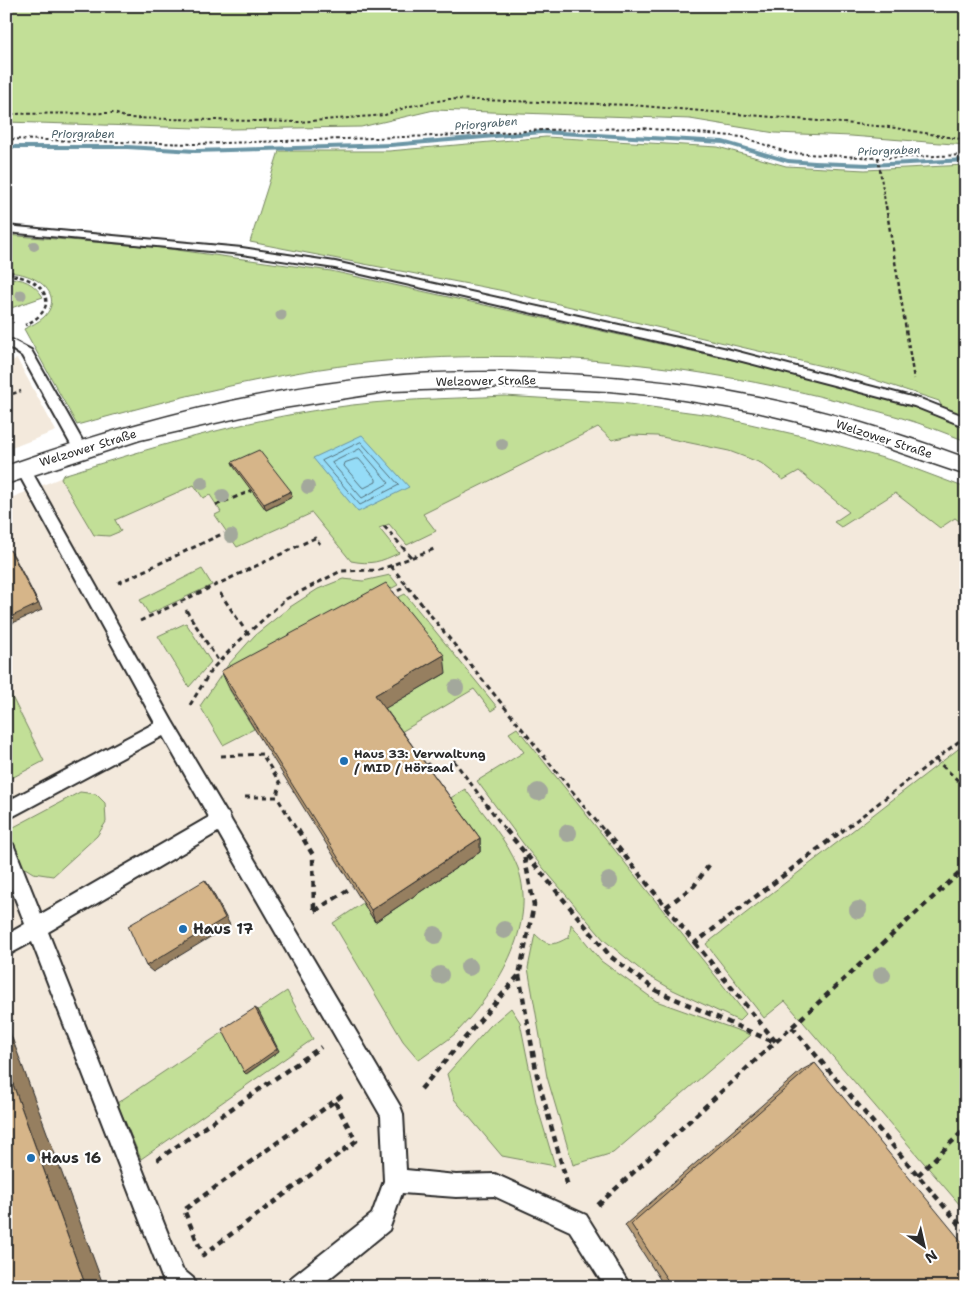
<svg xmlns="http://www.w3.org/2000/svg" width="972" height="1293" font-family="'Shantell Sans',sans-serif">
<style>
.built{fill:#f3e9dc}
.green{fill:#c2df97;stroke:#768561}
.water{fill:#95dcf7;stroke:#6b95a5}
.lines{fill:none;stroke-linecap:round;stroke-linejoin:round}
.shore{stroke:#55727d;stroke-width:1}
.stream{fill:#6b95a5;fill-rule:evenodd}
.service-casing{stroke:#2b2b2b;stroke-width:4}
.tertiary-casing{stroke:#2b2b2b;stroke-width:3}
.path-far3{stroke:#2b2b2b;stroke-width:2;stroke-dasharray:3 2.5;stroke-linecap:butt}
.path-far2{stroke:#2b2b2b;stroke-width:2.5;stroke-dasharray:4 3;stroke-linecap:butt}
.path-far1{stroke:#2b2b2b;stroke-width:3;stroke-dasharray:5 4;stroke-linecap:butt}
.path{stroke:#2b2b2b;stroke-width:4.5;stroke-dasharray:6 5;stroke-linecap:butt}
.service{fill:#fff;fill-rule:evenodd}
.tertiary{fill:#fff;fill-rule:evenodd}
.tree{fill:#a3a89c}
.wall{fill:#b89c76;stroke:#2b2b2b}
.shaded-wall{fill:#967f60;stroke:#2b2b2b}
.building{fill:#d6b589;stroke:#2b2b2b}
.poi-dot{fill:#1f6fb2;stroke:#fff;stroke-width:2}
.labels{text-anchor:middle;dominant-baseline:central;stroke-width:4.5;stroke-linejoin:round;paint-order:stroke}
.far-water-label{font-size:11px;font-style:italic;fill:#4b6068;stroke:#fff}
.street-label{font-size:12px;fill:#2b2b2b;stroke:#fff}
.poi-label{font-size:12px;font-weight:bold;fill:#2b2b2b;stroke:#fff;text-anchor:start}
.near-poi-label{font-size:15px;font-weight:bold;fill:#2b2b2b;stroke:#fff;text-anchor:start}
</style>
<rect width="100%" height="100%" fill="#fff"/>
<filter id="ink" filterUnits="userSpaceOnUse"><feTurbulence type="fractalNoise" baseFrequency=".02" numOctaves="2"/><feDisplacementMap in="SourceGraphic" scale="10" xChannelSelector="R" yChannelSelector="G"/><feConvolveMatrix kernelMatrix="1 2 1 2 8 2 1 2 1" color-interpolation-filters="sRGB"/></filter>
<g filter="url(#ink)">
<!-- built -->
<path class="built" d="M 17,359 L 56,431 L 6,450 L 6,363 Z
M 505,398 L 966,490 L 966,1287 L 6,1287 L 6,500 L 65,476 Z"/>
<!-- green -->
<path class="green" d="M 6,6 L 966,6 L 966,145 L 851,136 L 775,133 L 690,119 L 434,110 L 361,127 L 229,129 L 6,122 Z
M 546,137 L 718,147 L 786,166 L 865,170 L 966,165 L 966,418 L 942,407 L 939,401 L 860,375 L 499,290 L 250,242 L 279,151 L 389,151 Z
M 6,235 L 155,247 L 331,271 L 854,387 L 966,425 L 966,441 C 945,433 923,424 902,418 C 729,368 555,345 375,362 C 274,372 175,398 77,425 L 24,329 C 30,326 39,322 44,317 C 68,292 29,270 6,273 Z
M 6,278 C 23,278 34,283 43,297 L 11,308 L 6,299 Z
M 505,396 L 621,403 L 711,415 L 811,438 L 894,461 L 966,488 L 966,526 L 955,518 L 940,528 L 895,493 L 841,527 L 834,522 L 849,512 L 799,471 L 783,480 L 761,463 L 729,451 L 657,436 L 632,435 L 612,440 L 598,427 L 423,514 L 436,531 L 407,545 L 389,524 L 379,528 L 399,553 C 380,562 371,565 351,561 L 312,513 L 237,547 L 215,515 L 221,512 L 210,495 L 203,498 L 194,485 L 115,520 L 121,531 L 109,536 L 94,535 L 61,479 L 63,475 C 151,448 239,421 331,408 C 388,399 447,399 505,396 Z
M 202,569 L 212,585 L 149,614 L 140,600 Z
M 390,575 L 398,585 L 350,610 L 229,689 L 254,729 L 223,745 L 200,706 L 228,665 L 255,635 L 290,607 L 318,589 L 343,579 L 363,581 Z
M 405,594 L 497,707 L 491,711 L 474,689 L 401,732 L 376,707 L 389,602 Z
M 186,623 L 211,662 L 189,687 L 158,636 Z
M 6,685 L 44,761 L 6,781 Z
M 517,728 L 746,1014 L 739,1021 L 673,990 L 647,975 L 604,940 L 528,850 L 477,781 L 524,752 L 509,733 Z
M 966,743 L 966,1212 L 785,1001 L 764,1018 L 706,944 Z
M 465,789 C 482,812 508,841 518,868 C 538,927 496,992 456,1033 C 445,1043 431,1051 419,1060 L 403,1041 L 333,923 L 363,903 L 375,922 L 441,804 Z
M 80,792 L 96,794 L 105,803 L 106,822 L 97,836 L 53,876 L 33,873 L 14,861 L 10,845 L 12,828 Z
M 571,924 L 601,961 L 656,1001 L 751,1035 L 613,1153 L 573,1165 L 547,1077 L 528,968 L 535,934 C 548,947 553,946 569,937 Z
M 287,991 L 313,1039 L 141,1159 L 117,1103 L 225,1031 L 247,1074 L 279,1051 L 258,1010 Z
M 511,1008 L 520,1022 L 536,1102 L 555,1166 L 502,1156 L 454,1099 L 447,1074 L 490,1026 Z"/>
<!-- water -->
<path class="water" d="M 362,435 L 409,487 L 358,512 L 313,458 Z"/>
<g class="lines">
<!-- shore -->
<path class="shore" d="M 361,442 L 399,485 L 360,505 L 322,461 Z
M 360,449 L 389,483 L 362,498 L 332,463 Z
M 356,459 L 359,459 L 376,479 L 376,482 L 364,488 L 362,487 L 344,466 L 345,463 Z"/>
<!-- stream -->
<path class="stream" d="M 542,130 L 723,140 L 788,159 L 815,161 L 870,163 L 966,158 L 966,162 L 870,167 L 815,165 L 788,163 L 723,144 L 542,134 L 391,147 L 195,153 L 127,149 L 6,149 L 6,145 L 127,145 L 195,149 L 391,143 Z"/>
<!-- service casing -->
<g class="service-casing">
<path id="service" d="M 6,226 L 242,248 L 335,262 L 723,348 L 923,400 L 966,417 L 966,427 L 914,406 L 723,356 L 335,268 L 242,254 L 6,232 Z
M 12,340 L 31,350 L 87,449 L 85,452 L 75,452 L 22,356 L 10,348 L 6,349 L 6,341 Z
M 23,464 L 28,465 L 172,721 L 226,812 L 228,813 L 231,820 L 400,1106 L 403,1114 L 406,1170 L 456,1175 L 495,1174 L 586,1215 L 631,1287 L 605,1287 L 570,1231 L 494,1196 L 456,1197 L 402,1193 L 389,1230 L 319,1287 L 288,1287 L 291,1278 L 372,1214 L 384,1181 L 381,1116 L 218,832 L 48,932 L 182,1269 L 193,1278 L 196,1287 L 165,1285 L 32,942 L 6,956 L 6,935 L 25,924 L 6,875 L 6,841 L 13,844 L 41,914 L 209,817 L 163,736 L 6,820 L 6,802 L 155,723 L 16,469 L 18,465 Z"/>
</g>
<!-- tertiary casing -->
<g class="tertiary-casing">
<path id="tertiary" d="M 509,372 C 593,374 676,380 758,397 C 829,411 898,433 966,458 L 966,475 L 840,432 L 757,412 L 659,396 L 609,391 L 509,387 L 392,391 L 277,409 L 140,440 L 6,484 L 6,466 C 130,422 261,388 392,376 C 431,372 470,372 509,372 Z"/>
</g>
<!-- path-far3 -->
<path class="path-far3" d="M 6,114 L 114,113 L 127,118 L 299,122 L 385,115 L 410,106 L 449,99 L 631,105 L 889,127 L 966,140
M 6,139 L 195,144 L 463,135 L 543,130 L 641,128 L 742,137 L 789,153 L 878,158 L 966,155
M 878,158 L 886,208"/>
<!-- path-far2 -->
<path class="path-far2" d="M 886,206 L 914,379
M 6,275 C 41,275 66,306 25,325
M 11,275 L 13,269
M 6,310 L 13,323
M 6,396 L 21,391"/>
<!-- path-far1 -->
<path class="path-far1" d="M 216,505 L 251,491
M 384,526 L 411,557
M 391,566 L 605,832
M 118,583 L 224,533
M 220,593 L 247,633
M 390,595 L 407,586
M 186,610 L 219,662
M 140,621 L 315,538 L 320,544
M 190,705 L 212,669 L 238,642 L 286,599 L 341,571 L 379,570 L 434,549
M 448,753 L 507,832
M 221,756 L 262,754 L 280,783 L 277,797
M 935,759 L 966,788
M 425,766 L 431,763
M 245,797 L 277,797 L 298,832
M 841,832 L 966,736"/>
<!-- path -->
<path class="path" d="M 298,830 L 313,855 L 314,911
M 506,830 L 611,957 L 657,991 L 776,1043
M 604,830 L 695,943 L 843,830
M 666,907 L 694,886 L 709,865
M 315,911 L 352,887
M 695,943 L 776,1042
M 519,975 L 537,1075 L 568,1187
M 792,1027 L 966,1232
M 421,1089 L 519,975 L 534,905 L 524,855
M 335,1102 L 356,1141 L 203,1255 L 184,1210 L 343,1095
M 157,1160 L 321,1047
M 918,1175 L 966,1128
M 598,1205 L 966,867"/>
<!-- service -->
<use href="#service" class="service"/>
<!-- tertiary -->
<use href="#tertiary" class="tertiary"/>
</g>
<!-- trees -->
<g class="tree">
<circle cx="34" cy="246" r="5"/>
<circle cx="21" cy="295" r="5.5"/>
<circle cx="281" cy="315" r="5.5"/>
<circle cx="502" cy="444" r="6"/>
<circle cx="202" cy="483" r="7"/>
<circle cx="308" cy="487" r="7"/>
<circle cx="223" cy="496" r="7"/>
<circle cx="231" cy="536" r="7"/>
<circle cx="456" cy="688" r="8"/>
<circle cx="538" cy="792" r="9"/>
<circle cx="568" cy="833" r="9"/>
<circle cx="609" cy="881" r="9"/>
<circle cx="858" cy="910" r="9"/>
<circle cx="504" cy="930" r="9"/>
<circle cx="435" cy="935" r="9"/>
<circle cx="469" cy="967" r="9"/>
<circle cx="440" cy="975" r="9"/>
<circle cx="882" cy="975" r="9"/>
</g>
<!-- wall -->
<path class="wall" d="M 232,462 L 291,491 L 292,497 L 266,510 L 234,467 Z
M 221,671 L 446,673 L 385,708 L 480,838 L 480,852 L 375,922 L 229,688 Z
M 815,1063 L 966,1287 L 665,1287 L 625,1225 L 802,1070 Z"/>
<!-- shaded-wall -->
<path class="shaded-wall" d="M 6,298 L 9,304 L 6,305 Z
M 6,423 L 10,430 L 6,431 Z
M 291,491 L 292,497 L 266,510 L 264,504 Z
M 10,550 L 14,556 L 42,610 L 6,626 Z
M 444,655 L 446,673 L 379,712 L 375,695 Z
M 480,838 L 480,852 L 375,922 L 371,910 Z
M 205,880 L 210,887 L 230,925 L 153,972 L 146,966 Z
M 255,1008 L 258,1010 L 279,1051 L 246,1074 L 244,1072 Z
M 6,1026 L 8,1027 L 104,1287 L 86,1287 L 6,1065 Z"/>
<!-- building -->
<path class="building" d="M 259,450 L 291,491 L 264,504 L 232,462 Z
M 10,550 L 38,604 L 6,619 L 6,552 Z
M 386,583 L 444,655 L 375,695 L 480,838 L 371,910 L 221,671 Z
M 205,880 L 225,918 L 146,966 L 128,926 Z
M 255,1008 L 277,1049 L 244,1072 L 222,1029 Z
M 815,1063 L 966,1247 L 966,1287 L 672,1287 L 631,1224 Z
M 6,1065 L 86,1287 L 6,1287 Z"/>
</g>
<!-- markers -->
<g class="poi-dot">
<circle cx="344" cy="761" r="5"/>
<circle cx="183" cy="929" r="5"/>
<circle cx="31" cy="1158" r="5"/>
</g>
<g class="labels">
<!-- far-water labels -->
<g class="far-water-label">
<text transform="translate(486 124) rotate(-5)">Priorgraben</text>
<text x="83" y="134">Priorgraben</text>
<text transform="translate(889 151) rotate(-2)">Priorgraben</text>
</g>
<!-- street labels -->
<g class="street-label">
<text transform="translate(486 381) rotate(-1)">Welzower Straße</text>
<text transform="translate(884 439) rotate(18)">Welzower Straße</text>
<text transform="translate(88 448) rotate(-17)">Welzower Straße</text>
</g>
<!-- poi labels -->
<g class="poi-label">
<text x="354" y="754">Haus 33: Verwaltung<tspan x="354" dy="14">/ MID / Hörsaal</tspan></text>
</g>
<!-- near-poi labels -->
<g class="near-poi-label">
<text x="193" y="929">Haus 17</text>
<text x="41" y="1158">Haus 16</text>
</g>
</g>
<!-- margin -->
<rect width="972" height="1293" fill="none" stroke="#fff" stroke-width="25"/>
<rect x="12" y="12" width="947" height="1268" fill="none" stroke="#2b2b2b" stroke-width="2" filter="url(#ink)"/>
<!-- north arrow -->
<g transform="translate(924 1246) rotate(146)" stroke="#ffffff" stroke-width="4" paint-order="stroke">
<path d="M0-4L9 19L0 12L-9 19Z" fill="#2b2b2b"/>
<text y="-8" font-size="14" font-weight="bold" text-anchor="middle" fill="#2b2b2b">N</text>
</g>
</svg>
